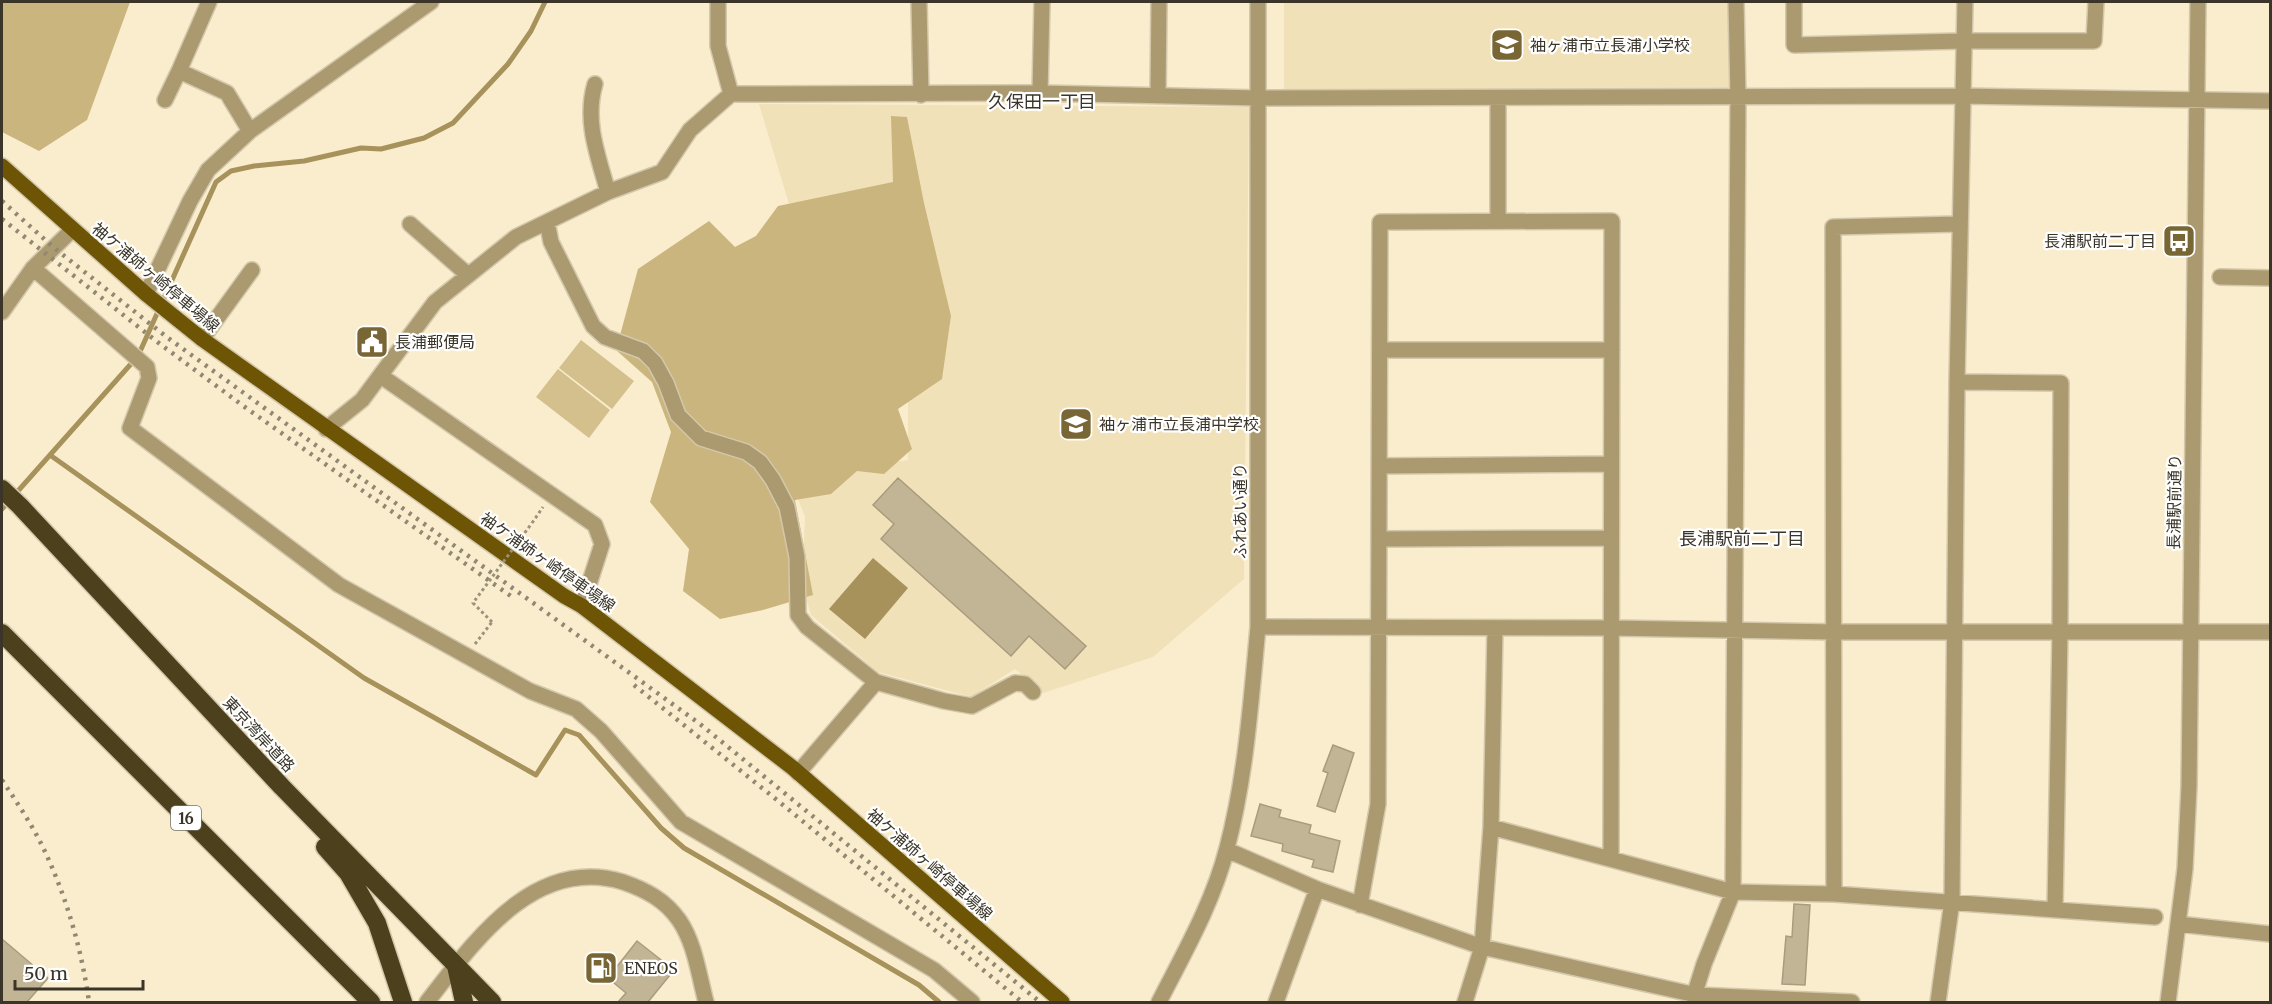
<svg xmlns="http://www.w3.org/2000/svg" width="2272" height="1004" font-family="Merriweather,'Noto Sans JP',serif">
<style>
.built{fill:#f1e1b9}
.green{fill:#d4c08d}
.forest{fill:#cab57e}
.water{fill:#a7925c}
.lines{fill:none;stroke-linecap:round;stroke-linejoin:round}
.stream{stroke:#a7925c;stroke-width:5}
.building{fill:#c2b596;stroke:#a89c7e;stroke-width:1.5}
.minor-casing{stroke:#d4c8ac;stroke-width:18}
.major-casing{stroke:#d4c8ac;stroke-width:18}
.highway-casing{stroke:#d4c8ac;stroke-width:21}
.path{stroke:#9b927b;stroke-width:3;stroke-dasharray:3 3;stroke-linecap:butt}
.minor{stroke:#ab9a70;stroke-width:15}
.major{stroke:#6d5505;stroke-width:15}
.highway{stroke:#4d401d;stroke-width:18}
.rail{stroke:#908872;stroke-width:4.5;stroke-dasharray:3 6;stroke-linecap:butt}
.path-bridge{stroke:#9b927b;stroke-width:3;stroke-dasharray:3 3;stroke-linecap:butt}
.labels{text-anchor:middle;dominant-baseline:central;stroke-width:4.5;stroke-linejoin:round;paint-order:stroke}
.shield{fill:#fff;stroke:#757268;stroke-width:1.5}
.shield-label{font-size:15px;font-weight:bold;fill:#3a3528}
.poi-label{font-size:16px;fill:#3a3528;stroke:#fff;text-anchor:start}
.street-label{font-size:16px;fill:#3a3528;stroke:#fff}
.neighbourhood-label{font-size:18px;fill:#3a3528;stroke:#fff}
</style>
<rect width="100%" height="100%" fill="#faedcd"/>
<!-- built -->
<path class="built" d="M 1284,2 L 1728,2 L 1730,88 L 1284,91 Z
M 759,104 L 1249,107 L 1244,579 L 1153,657 L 1043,693 L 1015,669 L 971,697 L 878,672 L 811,615 L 802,584 L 805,517 L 790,479 L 908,460 L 908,387 L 900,182 L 789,204 Z"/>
<!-- green -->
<path class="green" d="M 581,340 L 634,381 L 612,409 L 559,368 Z
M 558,369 L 610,410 L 589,438 L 536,397 Z"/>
<!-- forest -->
<path class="forest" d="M 2,2 L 130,2 L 87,120 L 39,151 L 2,132 Z
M 891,116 L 907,117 L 924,203 L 951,316 L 942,379 L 898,409 L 912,449 L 884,474 L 857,471 L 831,494 L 795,500 L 813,595 L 763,610 L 720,619 L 683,591 L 689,549 L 650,502 L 671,432 L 652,382 L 616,350 L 638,269 L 709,221 L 735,247 L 756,236 L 778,206 L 893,182 Z"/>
<!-- water -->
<path class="water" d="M 873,558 L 908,588 L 865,639 L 829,609 Z"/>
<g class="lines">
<!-- stream -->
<path class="stream" d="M 50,455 L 364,678 L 536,775 L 565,730 L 579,735 L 661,828 L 684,848 L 919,985 L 939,1002
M 2,509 L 138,356 L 216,182 L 231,171 L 254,166 L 304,161 L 361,148 L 381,149 L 424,138 L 453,123 L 508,64 L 531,31 L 545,2"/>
</g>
<!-- building -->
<path class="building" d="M 898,478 L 1086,646 L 1065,669 L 1029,636 L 1011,656 L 881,539 L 894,524 L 873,505 Z
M 1333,745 L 1354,753 L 1335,812 L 1317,806 L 1328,773 L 1323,771 Z
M 1260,804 L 1281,810 L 1279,817 L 1311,825 L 1309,833 L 1340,841 L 1333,872 L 1312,867 L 1314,860 L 1282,851 L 1283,844 L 1251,836 Z
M 1794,904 L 1810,905 L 1805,985 L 1782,984 L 1786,936 L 1792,937 Z
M 2,939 L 48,978 L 27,1002 L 2,1002 Z
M 637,941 L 674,970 L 648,1002 L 618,1002 L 626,993 L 608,978 Z"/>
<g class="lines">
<!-- minor casing -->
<g class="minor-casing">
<path id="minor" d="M 919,2 L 921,95
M 1794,2 L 1794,45 L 1963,41 L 2094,41 L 2096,2
M 179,71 L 227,93 L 250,131
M 595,84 C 584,121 598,156 608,192
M 1040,93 L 1042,2
M 731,94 L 1040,93 L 1258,98 L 1961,96 L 2270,101
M 1158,95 L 1159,2
M 1498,98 L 1498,221
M 165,100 L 179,71 L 209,2
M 547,222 L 551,242 L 593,326 L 605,337 L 643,351 L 655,363 L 666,383 L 678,415 L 701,438 L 746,452 L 760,462 L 773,480 L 787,507 L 797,557 L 798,615 L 807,627 L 876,682 L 944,701 L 972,706 L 1015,683 L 1025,684 L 1033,692
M 410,224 L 468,275
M 33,268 L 147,367 L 149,378 L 130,428 L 339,585 L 530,691 L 576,709 L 601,731 L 681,822 L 934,970 L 972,1002
M 2220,277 L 2270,278
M 146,294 L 190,201 L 208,170 L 250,131 L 431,2
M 2,312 L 33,268 L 72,230
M 202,339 L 252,270
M 1380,350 L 1612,350
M 381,376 L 595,525 L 602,544 L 582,606
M 1957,382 L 2061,383 L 2060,632 L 2055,909
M 326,429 L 362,400 L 435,302 L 516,237 L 608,192 L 662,172 L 690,130 L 731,94 L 718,46 L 718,2
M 1379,466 L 1611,464
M 1379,539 L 1610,538
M 1258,627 L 1612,628 L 1835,632 L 2270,632
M 798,773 L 876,682
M 1491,827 L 1733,892 L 1834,894 L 2155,917
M 1227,850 L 1317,889 L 1482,947 L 1696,995 L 1852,1002
M 1834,894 L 1833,227 L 1959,224
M 1360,905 L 1378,804 L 1380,222 L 1612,221 L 1611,857
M 2178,924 L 2270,934
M 427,1002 C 474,942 534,855 623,882 C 646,890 665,900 679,920 C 695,943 699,976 706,1002
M 1159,1002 C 1184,953 1213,903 1227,848 C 1246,776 1251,701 1258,627 L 1258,2
M 1276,1002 L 1317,889
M 1465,1002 L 1482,947 L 1483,933 L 1491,827 L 1495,628
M 1692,1002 L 1704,964 L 1733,892 L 1738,97 L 1736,2
M 1938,1002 L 1952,901 L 1957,382 L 1965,2
M 2168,1002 L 2185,869 L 2189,786 L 2198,2"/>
</g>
<!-- major casing -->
<g class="major-casing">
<path id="major" d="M 2,166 L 146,294 L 202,339 L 564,596 L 582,606 L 793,768 L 1062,1002"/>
</g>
<!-- highway casing -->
<g class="highway-casing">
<path id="highway" d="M 2,489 L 20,506 L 282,787 L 492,1002
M 2,633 L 371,1002
M 325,847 L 348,873 L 377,923 L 403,1002
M 456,966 L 464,1002"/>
</g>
<!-- path -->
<path class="path" d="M 532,523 L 543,507
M 475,644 L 492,622"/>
<!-- minor -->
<use href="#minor" class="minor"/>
<!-- major -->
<use href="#major" class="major"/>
<!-- highway -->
<use href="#highway" class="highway"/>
<!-- rail -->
<path class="rail" d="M 2,201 L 53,247 L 168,338 L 700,724 L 1040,1002
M 2,219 L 160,344 L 242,405 L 515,599
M 634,685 L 777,800 L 1022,1002
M 2,780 C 18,804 35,829 47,856 C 68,902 82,952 89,1002"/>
<!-- path-bridge -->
<path class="path-bridge" d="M 492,622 L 473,603 L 532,523"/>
</g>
<!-- icons -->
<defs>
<g id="school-square" transform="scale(1.725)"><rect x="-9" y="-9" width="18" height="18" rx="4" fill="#796635" stroke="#fff"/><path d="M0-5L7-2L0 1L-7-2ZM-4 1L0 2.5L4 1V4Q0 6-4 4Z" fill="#fff"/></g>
<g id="bus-square" transform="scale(1.725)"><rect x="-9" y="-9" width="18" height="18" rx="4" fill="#796635" stroke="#fff"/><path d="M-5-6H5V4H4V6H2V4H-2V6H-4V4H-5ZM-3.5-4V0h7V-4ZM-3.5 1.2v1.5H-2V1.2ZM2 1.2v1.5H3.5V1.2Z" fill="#fff"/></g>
<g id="civic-square" transform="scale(1.725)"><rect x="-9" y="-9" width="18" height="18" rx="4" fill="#796635" stroke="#fff"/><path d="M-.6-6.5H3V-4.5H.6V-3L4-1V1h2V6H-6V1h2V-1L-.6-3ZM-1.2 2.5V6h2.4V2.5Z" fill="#fff"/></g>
<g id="fuel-square" transform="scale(1.725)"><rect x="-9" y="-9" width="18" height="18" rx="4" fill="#796635" stroke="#fff"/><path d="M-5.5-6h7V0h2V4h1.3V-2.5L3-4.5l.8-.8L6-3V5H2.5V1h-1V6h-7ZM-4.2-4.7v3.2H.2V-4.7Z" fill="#fff"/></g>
</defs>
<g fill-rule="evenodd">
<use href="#school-square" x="1507" y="45"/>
<use href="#bus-square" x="2179" y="241"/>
<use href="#civic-square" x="372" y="342"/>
<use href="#school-square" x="1076" y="424"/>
<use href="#fuel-square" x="601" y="968"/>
</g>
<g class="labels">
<!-- shield labels -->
<rect class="shield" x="171" y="806" width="30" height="24" rx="4.5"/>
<g class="shield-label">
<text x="186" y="818">16</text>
</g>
<!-- poi labels -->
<g class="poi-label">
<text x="1530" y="45">袖ヶ浦市立長浦小学校</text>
<text x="2156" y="241" text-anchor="end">長浦駅前二丁目</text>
<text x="395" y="342">長浦郵便局</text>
<text x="1099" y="424">袖ヶ浦市立長浦中学校</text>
<text x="624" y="968">ENEOS</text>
</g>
<!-- street labels -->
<g class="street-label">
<text transform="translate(156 277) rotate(40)">袖ケ浦姉ヶ崎停車場線</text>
<text transform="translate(2174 502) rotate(-89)">長浦駅前通り</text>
<text transform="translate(1240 511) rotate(-90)">ふれあい通り</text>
<text transform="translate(548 562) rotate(35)">袖ケ浦姉ヶ崎停車場線</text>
<text transform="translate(259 734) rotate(47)">東京湾岸道路</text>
<text transform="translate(930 864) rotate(41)">袖ケ浦姉ヶ崎停車場線</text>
</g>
<!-- neighbourhood labels -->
<g class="neighbourhood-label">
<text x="1042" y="101">久保田一丁目</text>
<text x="1742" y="538">長浦駅前二丁目</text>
</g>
</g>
<!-- border -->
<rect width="2272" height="1004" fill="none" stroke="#3a3528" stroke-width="6"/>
<!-- scale -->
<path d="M15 980v9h128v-9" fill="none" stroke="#3a3528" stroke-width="3"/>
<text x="24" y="980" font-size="18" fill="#3a3528" stroke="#ffffff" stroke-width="4.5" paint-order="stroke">50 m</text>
</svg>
